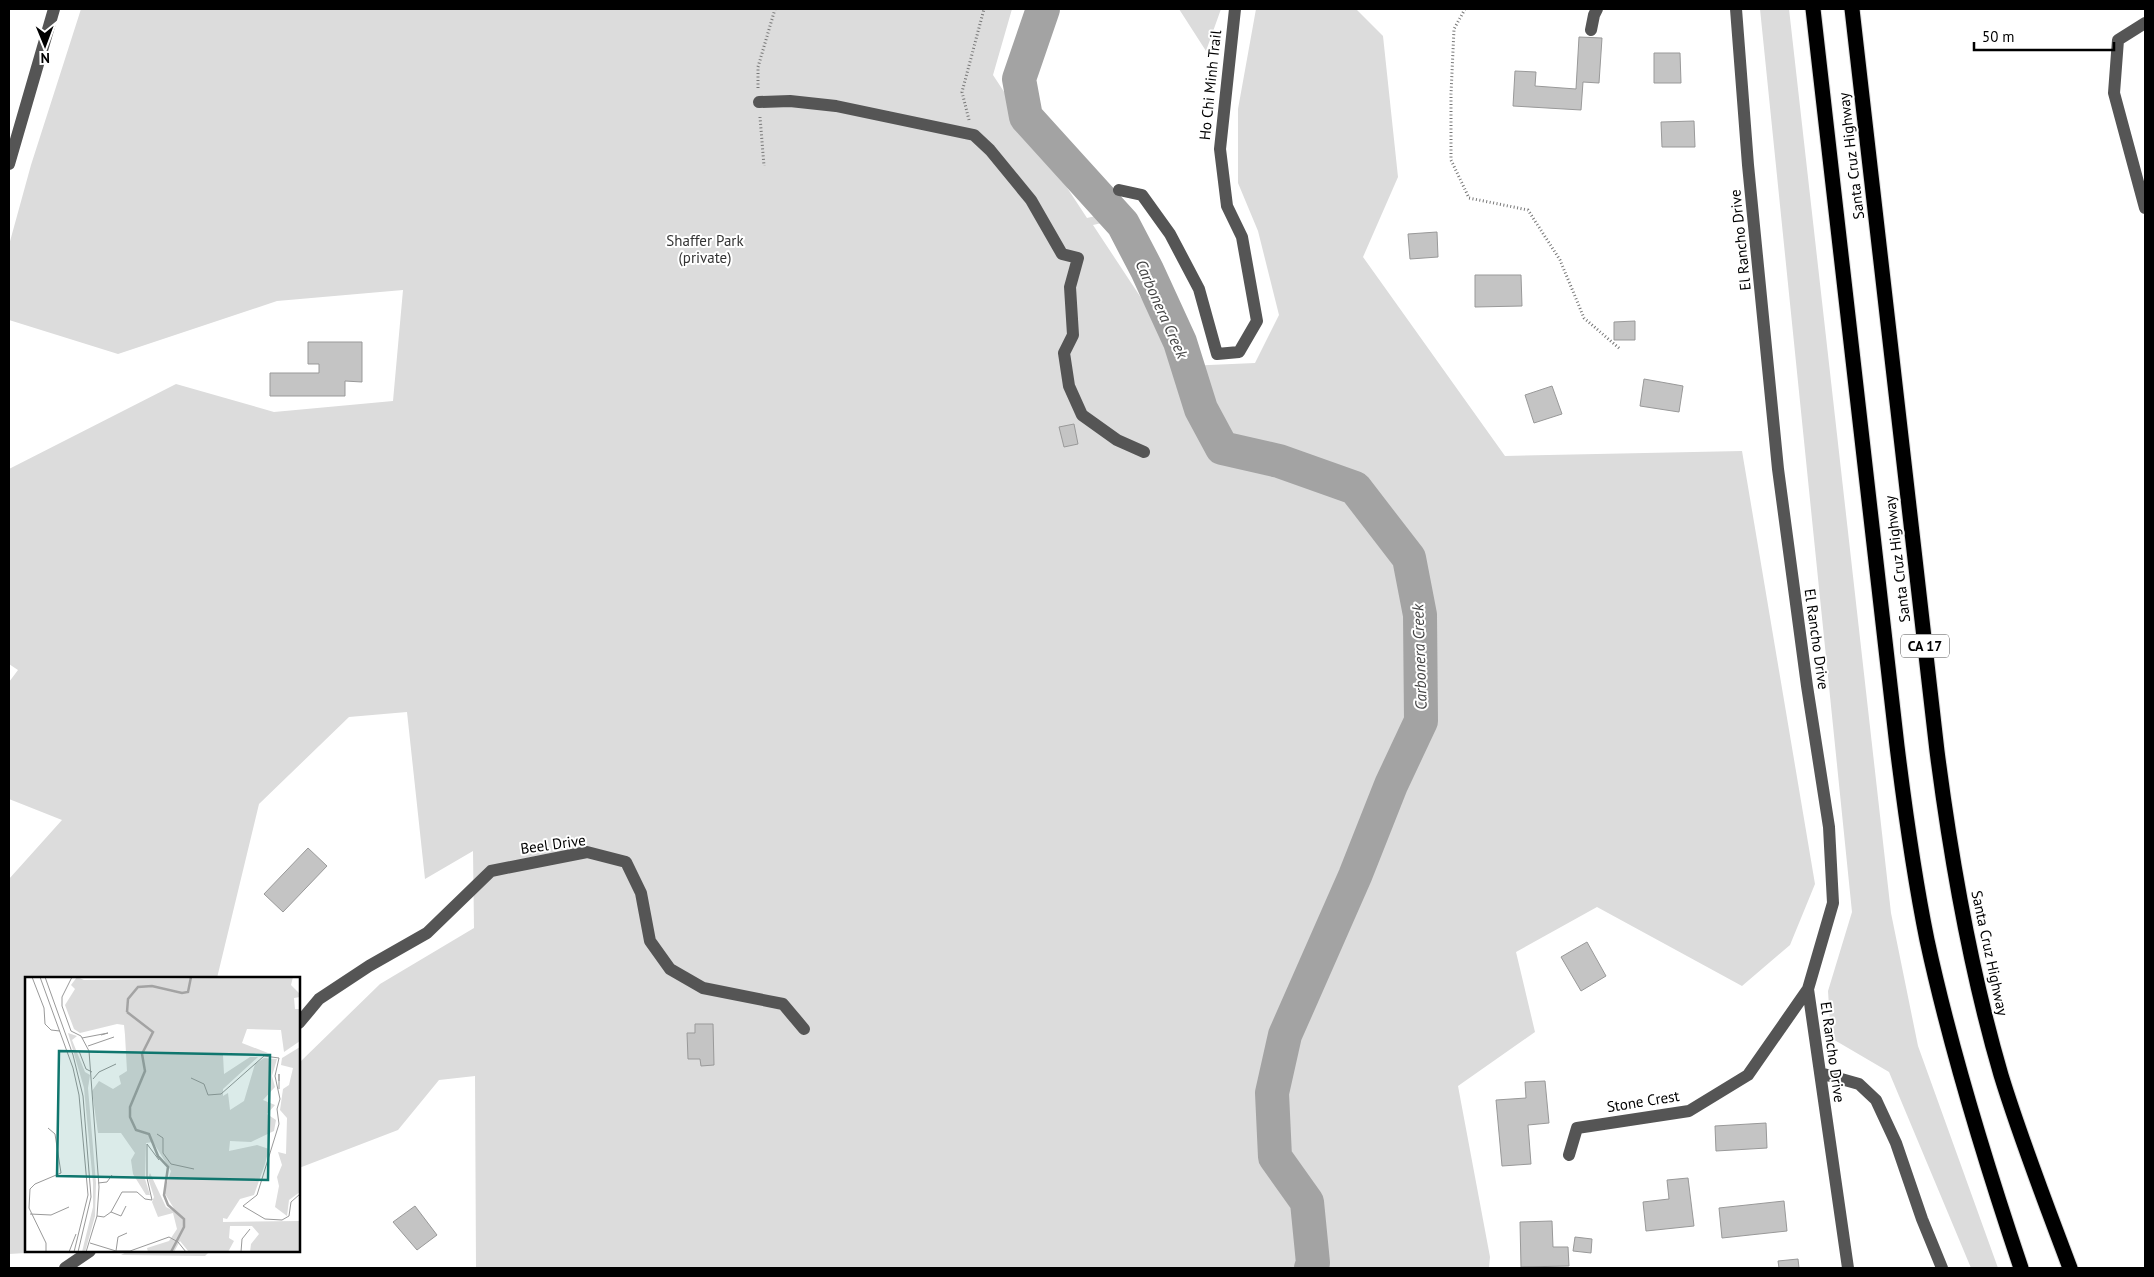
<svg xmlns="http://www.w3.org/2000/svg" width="2154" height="1277" font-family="'PT Sans',sans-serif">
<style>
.green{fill:#dcdcdc}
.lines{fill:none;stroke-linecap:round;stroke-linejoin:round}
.river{stroke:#a3a3a3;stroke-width:34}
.building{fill:#c4c4c4;stroke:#999}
.highway-casing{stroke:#dbdbdb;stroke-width:17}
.path{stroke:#777;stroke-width:3;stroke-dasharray:1 2.5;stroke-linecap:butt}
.minor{stroke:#555;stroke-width:12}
.highway{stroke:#000;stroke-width:15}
.labels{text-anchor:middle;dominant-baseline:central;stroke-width:4;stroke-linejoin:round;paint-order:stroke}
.shield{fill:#fff;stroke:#4c4c4c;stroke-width:1}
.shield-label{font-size:14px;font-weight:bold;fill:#000}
.street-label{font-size:15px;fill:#000;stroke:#fff}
.park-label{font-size:15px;fill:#333;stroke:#fff}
.water-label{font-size:16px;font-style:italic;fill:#444;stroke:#fff}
.inset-river{fill:none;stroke:#a3a3a3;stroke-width:2.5}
.inset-road{fill:none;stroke:#999;stroke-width:1}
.view{fill:#0f766e;fill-opacity:0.15;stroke:#0f766e;stroke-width:2.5}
.inset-edge{fill:none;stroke:#000;stroke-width:2.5}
</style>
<rect width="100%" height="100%" fill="#fff"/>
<!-- green -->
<path class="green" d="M 81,9 L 1012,9 L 993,75 L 1087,218 L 1100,215 L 1106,222 L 1093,225 L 1186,366 L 1255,363 L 1279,315 L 1258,231 L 1238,183 L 1238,109 L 1256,9 L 1356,9 L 1383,36 L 1398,177 L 1363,257 L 1505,456 L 1742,451 L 1815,884 L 1790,945 L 1742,986 L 1597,907 L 1516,952 L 1535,1032 L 1458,1086 L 1490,1257 L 1489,1268 L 476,1268 L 475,1076 L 439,1080 L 398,1130 L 299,1168 L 299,1063 L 380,984 L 474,928 L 473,851 L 425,879 L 407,712 L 349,717 L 259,804 L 217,978 L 26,978 L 26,1251 L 60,1251 L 9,1254 L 9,879 L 62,820 L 9,799 L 9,682 L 18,670 L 9,664 L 9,469 L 176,384 L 274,412 L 393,401 L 403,290 L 277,301 L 118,354 L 9,320 L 9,245 L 31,165 Z
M 1179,9 L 1221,9 L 1206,51 Z
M 1760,9 L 1789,9 L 1891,913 L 1918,1046 L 1998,1268 L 1971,1268 L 1889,1072 L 1831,1038 L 1828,991 L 1852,912 Z
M 128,1251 L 210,1251 L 205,1256 L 121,1255 Z"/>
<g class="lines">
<!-- river -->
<path class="river" d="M 1043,9 L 1019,79 L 1026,117 L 1123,224 L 1147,270 L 1180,342 L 1201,409 L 1222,448 L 1279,461 L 1355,488 L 1409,558 L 1420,615 L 1421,721 L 1391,785 L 1355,876 L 1285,1035 L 1272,1093 L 1275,1157 L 1307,1202 L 1313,1263 L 1311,1268"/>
</g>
<!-- building -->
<path class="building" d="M 1579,37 L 1602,38 L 1599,83 L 1583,82 L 1581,110 L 1513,106 L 1515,71 L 1536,72 L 1535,86 L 1576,89 Z
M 1654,53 L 1680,53 L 1681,83 L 1654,83 Z
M 1694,121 L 1695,147 L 1662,147 L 1661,122 Z
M 1437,232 L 1438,257 L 1410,259 L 1408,234 Z
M 1475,275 L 1521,275 L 1522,306 L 1475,307 Z
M 1635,321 L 1635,340 L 1614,340 L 1614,322 Z
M 308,342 L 362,342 L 362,382 L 345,381 L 345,396 L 270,396 L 270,373 L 319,373 L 319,364 L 308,364 Z
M 1644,379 L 1683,386 L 1679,412 L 1640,406 Z
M 1552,386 L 1562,414 L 1534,423 L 1525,395 Z
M 1074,424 L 1078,444 L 1064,447 L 1059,427 Z
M 308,848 L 327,866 L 283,912 L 264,894 Z
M 1587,942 L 1606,976 L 1581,991 L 1561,957 Z
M 695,1024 L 713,1024 L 714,1065 L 701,1066 L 700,1059 L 688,1059 L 687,1033 L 695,1033 Z
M 1545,1081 L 1549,1123 L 1528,1125 L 1531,1164 L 1502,1166 L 1496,1100 L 1526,1098 L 1525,1082 Z
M 1766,1123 L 1767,1148 L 1716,1151 L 1715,1126 Z
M 1688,1178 L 1694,1226 L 1646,1231 L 1643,1202 L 1669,1199 L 1667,1180 Z
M 1784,1201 L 1787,1231 L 1722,1238 L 1719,1208 Z
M 415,1206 L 437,1235 L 417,1250 L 393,1222 Z
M 1552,1221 L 1553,1247 L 1568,1247 L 1569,1266 L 1521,1267 L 1520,1222 Z
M 1575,1237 L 1592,1239 L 1591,1253 L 1573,1251 Z
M 1798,1259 L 1799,1268 L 1779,1268 L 1778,1261 Z"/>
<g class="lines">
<!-- highway casing -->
<g class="highway-casing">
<path id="highway" d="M 1813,9 L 1897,746 C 1905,811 1914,876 1927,940 C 1951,1051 1985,1161 2021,1268
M 1852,9 L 1937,751 C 1951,860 1970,969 2001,1075 C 2021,1140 2046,1204 2070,1268"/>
</g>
<!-- path -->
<path class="path" d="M 1465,9 L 1454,29 L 1451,94 L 1451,160 L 1469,198 L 1528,210 L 1560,260 L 1584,318 L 1620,349
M 758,88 L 758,67 L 775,9
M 760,117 L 764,166
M 969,120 L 962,92 L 984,9"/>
<!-- minor -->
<path class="minor" d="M 1736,9 L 1748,165 L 1778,469 L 1807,686 L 1829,827 L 1833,903 L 1808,989 L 1848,1268
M 2145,23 L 2118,40 L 2114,93 L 2145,208
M 1591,30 L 1594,15 L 1597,9
M 759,102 L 790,101 L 836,106 L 974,135 L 990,150 L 1031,200 L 1062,254 L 1078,258 L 1070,287 L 1073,335 L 1064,353 L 1069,386 L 1082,415 L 1117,440 L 1144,452
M 9,164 L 54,9
M 1119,190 L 1142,195 L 1170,234 L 1199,289 L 1217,354 L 1239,352 L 1257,321 L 1242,237 L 1227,206 L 1220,149 L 1235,9
M 299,1023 L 319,999 L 369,966 L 427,933 L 491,871 L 587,852 L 626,862 L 641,893 L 650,941 L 670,969 L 703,988 L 783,1004 L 804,1029
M 1820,1073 L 1859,1084 L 1876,1100 L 1896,1143 L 1922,1219 L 1942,1268
M 1569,1155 L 1577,1128 L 1689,1111 L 1748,1075 L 1808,989
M 65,1268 L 90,1251"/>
<!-- highway -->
<use href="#highway" class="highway"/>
</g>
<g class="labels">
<!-- shield labels -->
<rect class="shield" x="1901" y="634.5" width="48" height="23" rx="4"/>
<g class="shield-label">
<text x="1925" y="646">CA 17</text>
</g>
<!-- street labels -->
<g class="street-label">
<text transform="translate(1210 85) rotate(-84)">Ho Chi Minh Trail</text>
<text transform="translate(1851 156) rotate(-97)">Santa Cruz Highway</text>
<text transform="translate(1740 240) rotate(-96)">El Rancho Drive</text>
<text transform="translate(1897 559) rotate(-97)">Santa Cruz Highway</text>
<text transform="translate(1817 639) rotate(82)">El Rancho Drive</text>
<text transform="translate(553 844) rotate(-8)">Beel Drive</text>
<text transform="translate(1990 953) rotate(78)">Santa Cruz Highway</text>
<text transform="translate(1833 1052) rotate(82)">El Rancho Drive</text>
<text transform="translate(1643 1101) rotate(-9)">Stone Crest</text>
</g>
<!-- park labels -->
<g class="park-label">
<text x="705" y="240">Shaffer Park<tspan x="705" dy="17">(private)</tspan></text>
</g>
<!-- water labels -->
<g class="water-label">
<text transform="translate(1162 309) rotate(66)">Carbonera Creek</text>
<text transform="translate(1419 657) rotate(-92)">Carbonera Creek</text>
</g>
</g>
<!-- overview -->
<g transform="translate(25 977)">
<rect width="275" height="275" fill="#fff"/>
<path d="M 52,0 L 59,3 L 268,0 L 266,8 L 275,17 L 275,20 L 269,21 L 270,32 L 275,32 L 275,64 L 259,75 L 256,53 L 222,52 L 217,66 L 243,76 L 198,78 L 199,97 L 225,80 L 233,80 L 198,112 L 198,119 L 203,116 L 205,133 L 219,124 L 230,87 L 239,81 L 252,82 L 247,99 L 250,110 L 238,123 L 250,128 L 242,137 L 251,143 L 249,154 L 226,165 L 205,164 L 204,174 L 232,168 L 244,172 L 240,187 L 229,218 L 215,222 L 202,242 L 198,241 L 198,245 L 275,244 L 275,275 L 225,275 L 226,267 L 234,257 L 227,249 L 205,249 L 204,261 L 209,264 L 203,275 L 164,275 L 155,264 L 149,275 L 123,275 L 122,271 L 144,264 L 152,252 L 148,236 L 133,240 L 127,225 L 129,220 L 123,201 L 125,196 L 141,230 L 151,235 L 139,215 L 146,194 L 128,165 L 121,166 L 120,202 L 125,218 L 121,218 L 108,197 L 106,183 L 110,176 L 96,156 L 73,156 L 67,114 L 74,104 L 88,112 L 96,107 L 94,99 L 102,94 L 100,58 L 99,48 L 92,47 L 55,56 L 49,52 L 40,28 L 50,12 L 46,8 ZM 43,56 L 52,59 L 47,63 L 60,95 L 65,98 L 63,111 L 71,206 L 70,239 L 60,275 L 57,275 L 68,230 L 68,206 L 59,111 ZM 275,70 L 275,215 L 264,223 L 262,239 L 250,230 L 254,209 L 252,200 L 257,188 L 253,175 L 261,177 L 262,141 L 255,133 L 258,112 L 264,108 L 268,91 L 256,88 L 257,81 Z" fill="#dcdcdc"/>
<path class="inset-river" d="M 102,35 L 103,22 L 113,10 L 127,9 L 157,16 L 163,15 L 166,0M 102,35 L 128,55 L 117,77 L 120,94 L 105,130 L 105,140 L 111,153 L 124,157 L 133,179 L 143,190 L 139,218 L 143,228 L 159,242 L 159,250 L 146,275"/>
<path class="inset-road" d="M 7,0 L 19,31 L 20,47 L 26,53 L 35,54M 15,0 L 48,91 L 54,118 L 63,218 L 49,275M 20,0 L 48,78 L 58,119 L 66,220 L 53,275M 47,0 L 37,20 L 37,29 L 46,54 L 56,59 L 64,74 L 74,210 L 72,239 L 61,275M 57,61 L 83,56 L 76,58M 63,69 L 89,60M 54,74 L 61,92 L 67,95M 166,101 L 179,107 L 183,118 L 196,117 L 239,79 L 254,81 L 250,99 L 255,122 L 252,132 L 254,147 L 232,218 L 218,229 L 240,242 L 257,243 L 264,239 L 266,225 L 275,217M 68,102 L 74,95 L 91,87M 254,112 L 254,97 L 254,104M 132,157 L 138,161 L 138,176 L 146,187 L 169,192M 73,206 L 82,205 L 87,198M 86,235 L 96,239 L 101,229M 5,237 L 26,238 L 44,230M 72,239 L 79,240 L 86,235 L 97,215 L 112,215 L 120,222 L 127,223 L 122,201 L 122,167 L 134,183M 65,266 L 91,274 L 105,274 L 144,260 L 153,265 L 161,275M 91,274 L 93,260 L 102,256M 21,275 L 21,266 L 4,231 L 5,212 L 10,207 L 36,196 L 30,157 L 23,151M 44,275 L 51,257M 216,275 L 217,262 L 225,252"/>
<path class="view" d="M 34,74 L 245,78 L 243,203 L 32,199 Z"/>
<rect width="275" height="275" class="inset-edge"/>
</g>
<!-- border -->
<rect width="2154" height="1277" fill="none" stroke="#000000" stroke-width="20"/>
<!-- north arrow -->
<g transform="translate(45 45) rotate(179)" stroke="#ffffff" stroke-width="4" paint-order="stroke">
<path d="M0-4L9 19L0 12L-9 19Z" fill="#000000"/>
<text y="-8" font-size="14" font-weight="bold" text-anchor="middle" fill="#000000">N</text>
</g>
<!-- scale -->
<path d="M1974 42v8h140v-8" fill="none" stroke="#000000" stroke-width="2.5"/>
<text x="1982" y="42" font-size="15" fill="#000000" stroke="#ffffff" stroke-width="4" paint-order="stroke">50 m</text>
</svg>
